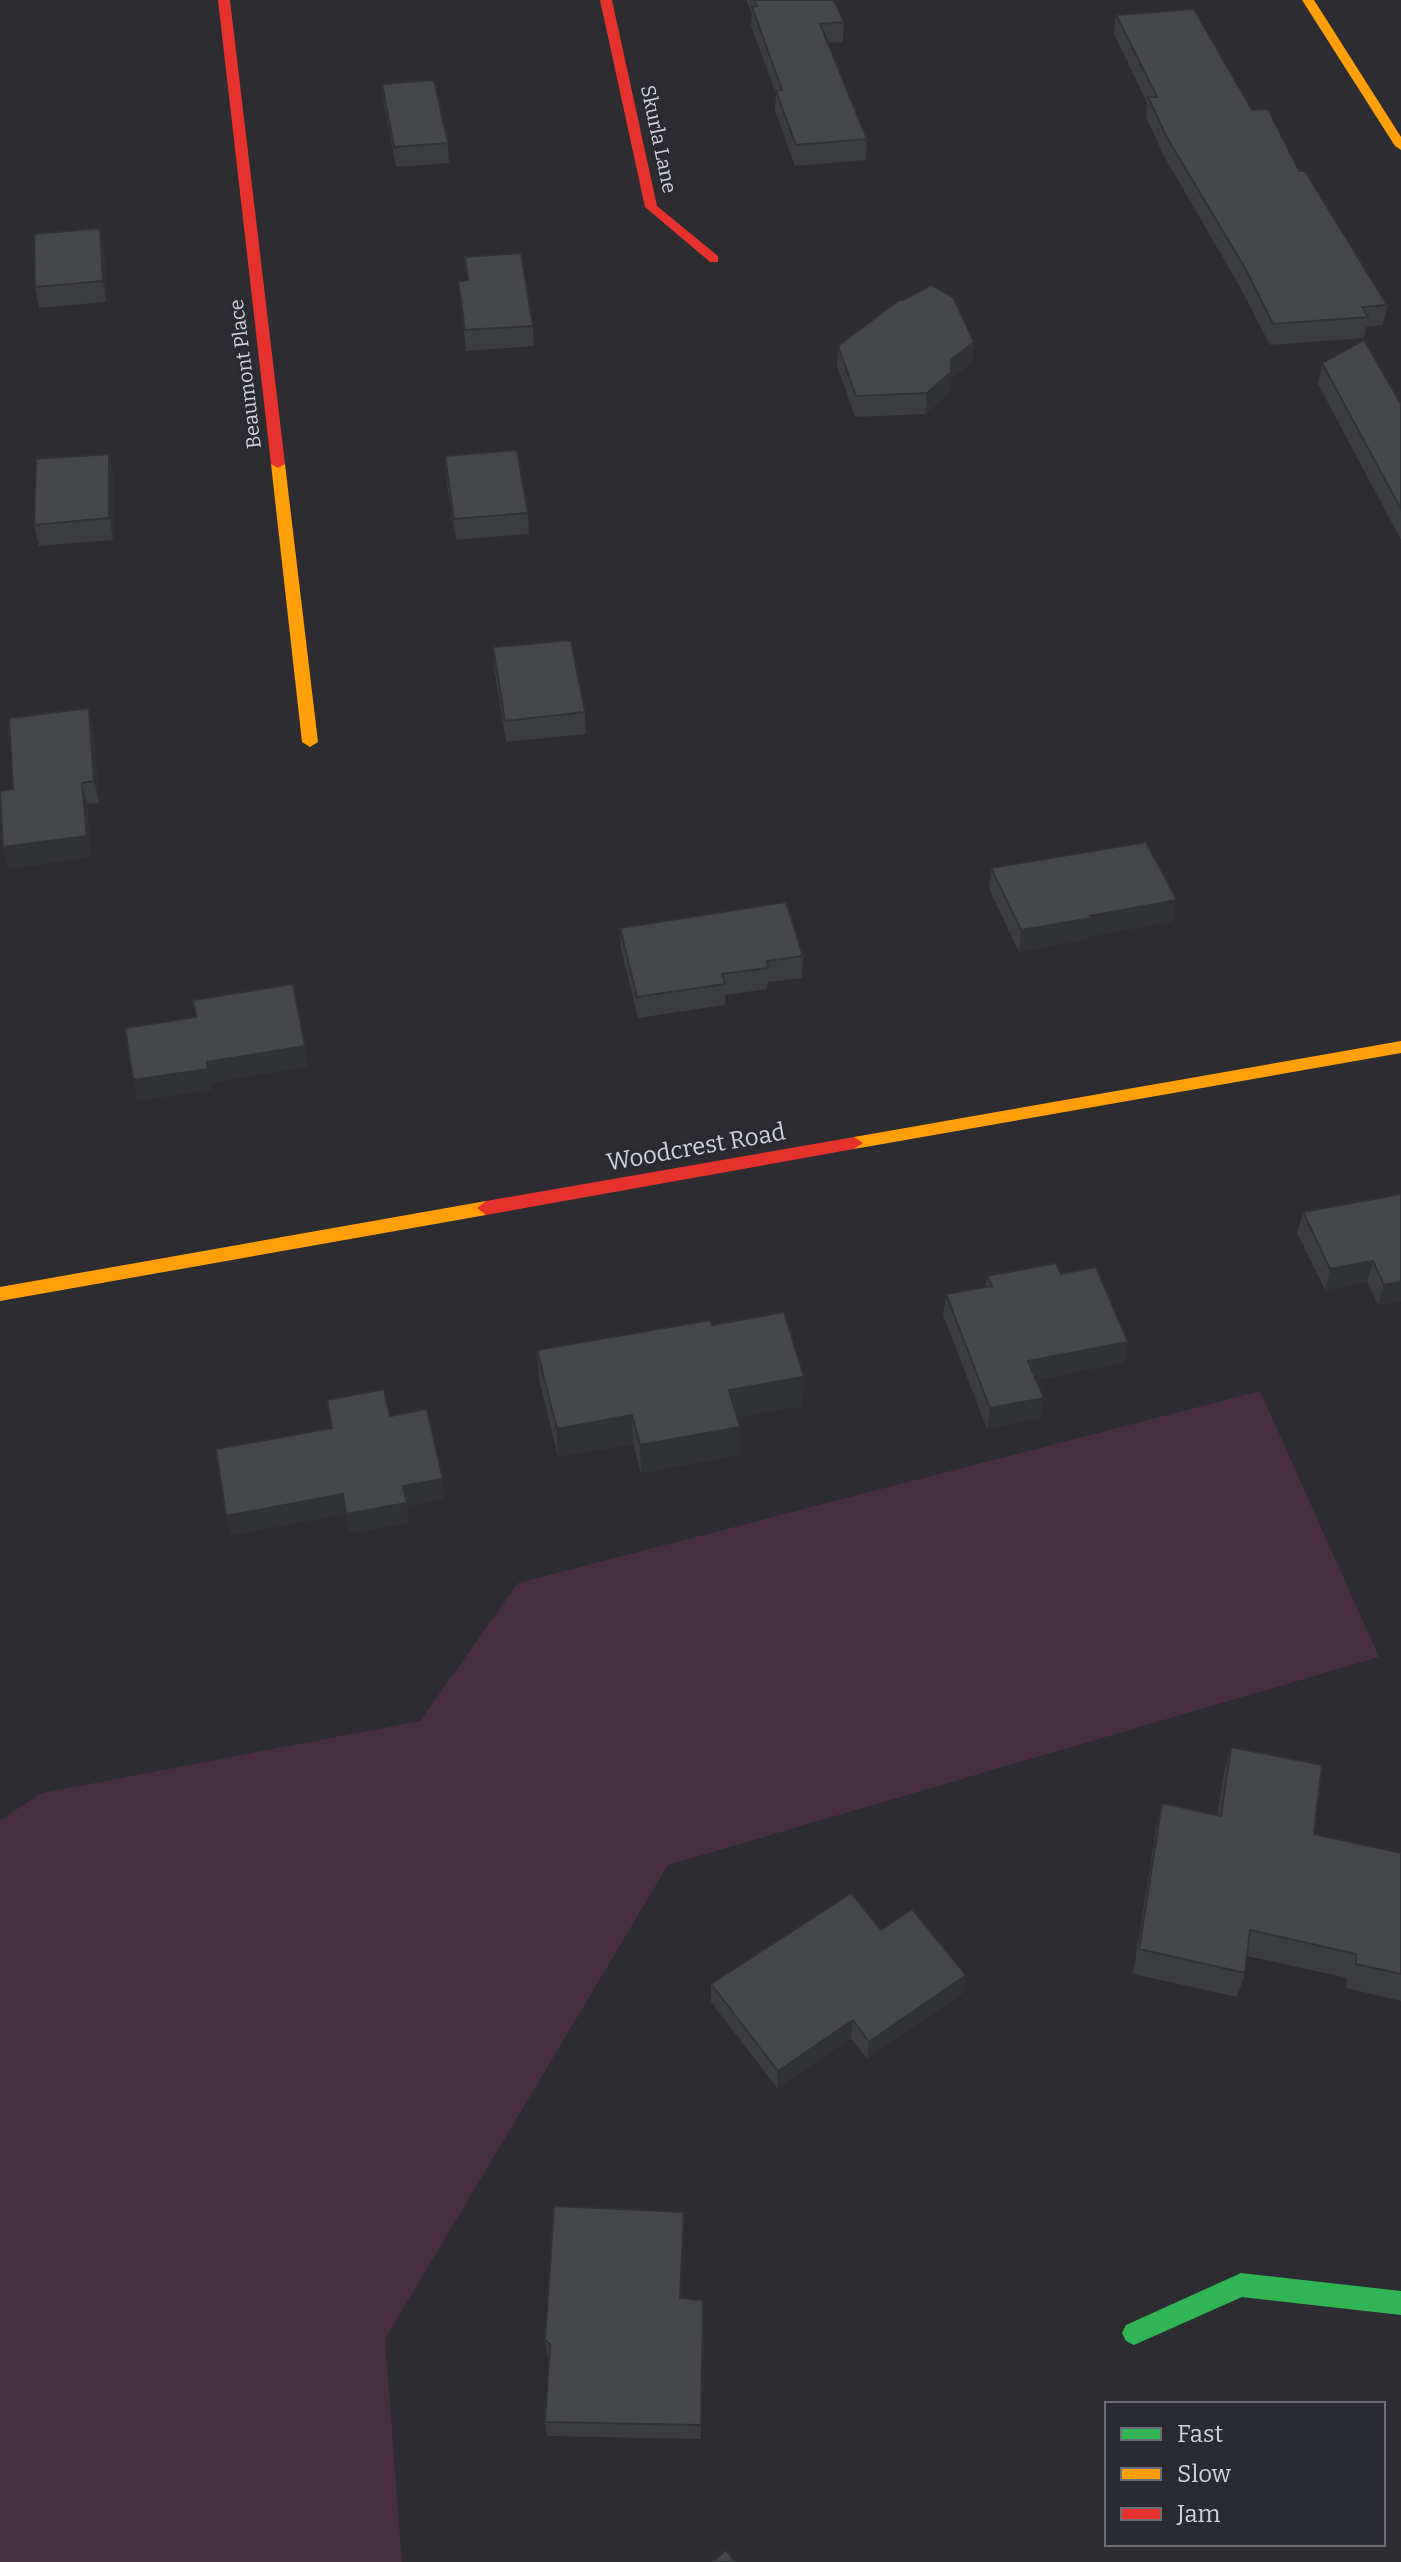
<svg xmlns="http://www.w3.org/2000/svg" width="1401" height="2562" font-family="Bitter,serif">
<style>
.green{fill:#472f40}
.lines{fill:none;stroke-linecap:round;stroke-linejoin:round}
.fast{fill:#30b455;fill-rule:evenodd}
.slow{fill:#ff9f0a;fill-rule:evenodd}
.jam{fill:#e5322d;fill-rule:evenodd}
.wall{fill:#3c3d40}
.shaded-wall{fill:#313234}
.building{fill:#46474b;stroke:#313234;stroke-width:2}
.labels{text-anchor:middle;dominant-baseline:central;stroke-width:6;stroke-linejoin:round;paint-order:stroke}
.far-street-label{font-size:20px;fill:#d1d2d7;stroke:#2a2a33}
.street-label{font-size:24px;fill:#d1d2d7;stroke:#2a2a33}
</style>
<rect width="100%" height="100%" fill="#2c2c31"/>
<!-- green -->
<path class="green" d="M 1260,1391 L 1379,1657 L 668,1865 L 385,2339 L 402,2562 L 0,2562 L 0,1820 L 42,1793 L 420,1721 L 518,1583 Z"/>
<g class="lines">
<!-- fast -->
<path class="fast" d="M 1241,2273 L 1401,2291 L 1401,2315 L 1242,2297 L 1134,2345 L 1126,2341 L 1122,2333 L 1126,2325 Z"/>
<!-- slow -->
<path class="slow" d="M 1302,0 L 1314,0 L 1401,137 L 1401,150 L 1395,146 Z
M 278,460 L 285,464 L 318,742 L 310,747 L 302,742 L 271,464 Z
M 1401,1041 L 1401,1053 L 854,1149 L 845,1143 L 854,1137 Z
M 486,1201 L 495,1208 L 486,1215 L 0,1301 L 0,1287 Z"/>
<!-- jam -->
<path class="jam" d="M 218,0 L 230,0 L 285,464 L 278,468 L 271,464 Z
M 600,0 L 612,0 L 657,206 L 718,256 L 718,262 L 710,262 L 645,207 Z
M 854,1137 L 863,1143 L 854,1149 L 486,1215 L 477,1208 L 486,1201 Z"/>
</g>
<!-- wall -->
<path class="wall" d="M 746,0 L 834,0 L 844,22 L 843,42 L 828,43 L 867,139 L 866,160 L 795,166 L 775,111 L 776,94 L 751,26 L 752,14 Z
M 1116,15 L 1252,110 L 1299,171 L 1387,305 L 1383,325 L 1366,327 L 1364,338 L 1270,345 L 1241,289 L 1164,156 L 1146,117 L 1147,103 L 1114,34 Z
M 382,84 L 448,143 L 449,163 L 396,167 L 384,104 Z
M 100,228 L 104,249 L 106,302 L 39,308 L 35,287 Z
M 465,257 L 533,326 L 534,346 L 466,351 L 458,281 L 467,280 Z
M 974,342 L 972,363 L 950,380 L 949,393 L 925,414 L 855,417 L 837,366 L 838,346 Z
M 1322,363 L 1401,404 L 1401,540 L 1318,384 Z
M 109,454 L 113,475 L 113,540 L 39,546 L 34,525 Z
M 445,456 L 528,513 L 529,534 L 456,540 L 446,477 Z
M 493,647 L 585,712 L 586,734 L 506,742 L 494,668 Z
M 93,730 L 99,803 L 87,804 L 91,857 L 9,869 L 13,789 Z
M 991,868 L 1173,921 L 1089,937 L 1089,939 L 1019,952 L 989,889 Z
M 620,928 L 803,956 L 802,978 L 768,982 L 767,989 L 725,995 L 725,1005 L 638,1018 L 621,949 Z
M 1401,1194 L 1401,1301 L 1378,1305 L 1367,1282 L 1325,1290 L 1297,1233 L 1303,1212 Z
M 1061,1274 L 1125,1362 L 1036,1380 L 1041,1418 L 987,1429 L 943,1315 L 946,1294 L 985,1287 L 987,1276 Z
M 712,1325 L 803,1406 L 737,1417 L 740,1427 L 740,1455 L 641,1473 L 633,1444 L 558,1457 L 539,1379 L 537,1350 Z
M 1231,1747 L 1314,1834 L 1401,1853 L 1401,2001 L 1346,1988 L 1347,1978 L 1247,1956 L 1245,1973 L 1237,1997 L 1133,1974 L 1156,1829 L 1162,1803 L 1217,1815 L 1224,1773 Z
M 881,1930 L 963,1993 L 867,2059 L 851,2038 L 777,2088 L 711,2002 L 711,1984 Z
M 684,2212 L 681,2298 L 703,2300 L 701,2439 L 547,2436 L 545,2422 L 549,2357 L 547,2355 L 545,2340 Z"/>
<!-- shaded-wall -->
<path class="shaded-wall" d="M 100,228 L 104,249 L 106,302 L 103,281 Z
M 974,342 L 972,363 L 950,380 L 949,393 L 925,414 L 927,393 L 951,360 Z
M 109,454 L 113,475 L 113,540 L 109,518 Z
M 89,708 L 93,730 L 99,803 L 94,781 Z
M 82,783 L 87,804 L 91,857 L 9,869 L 3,847 Z
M 1177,900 L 1173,921 L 1089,937 L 1089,939 L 1019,952 L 1021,930 L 1090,916 Z
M 305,1046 L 308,1067 L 211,1083 L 212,1090 L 137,1101 L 133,1080 L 207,1062 Z
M 1373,1261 L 1367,1282 L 1325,1290 L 1330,1269 Z
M 1401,1282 L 1401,1301 L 1378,1305 L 1384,1285 Z
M 1128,1342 L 1125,1362 L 1025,1382 L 1028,1361 Z
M 804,1377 L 803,1406 L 728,1419 L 729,1390 Z
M 1044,1398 L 1041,1418 L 987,1429 L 990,1408 Z
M 632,1415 L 633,1444 L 558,1457 L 557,1429 Z
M 740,1427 L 740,1455 L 641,1473 L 640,1445 Z
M 443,1479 L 445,1499 L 407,1506 L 409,1523 L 349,1534 L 346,1514 L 231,1536 L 226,1516 L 343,1494 Z
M 966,1975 L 963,1993 L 867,2059 L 869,2042 Z
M 853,2020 L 851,2038 L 777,2088 L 778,2071 Z
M 684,2212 L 684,2228 L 680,2313 L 680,2298 Z"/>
<!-- building -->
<path class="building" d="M 754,0 L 834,0 L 844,22 L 820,24 L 867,139 L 796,145 L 776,91 L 782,90 L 752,7 L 757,6 Z
M 1194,9 L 1252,110 L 1268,109 L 1299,171 L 1305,171 L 1387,305 L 1362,307 L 1368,317 L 1273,324 L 1245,268 L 1166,136 L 1148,97 L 1157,97 L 1116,15 Z
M 434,80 L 448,143 L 394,147 L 382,84 Z
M 100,228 L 103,281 L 35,287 L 34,234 Z
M 521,253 L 533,326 L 465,330 L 458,281 L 468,280 L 465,257 Z
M 931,285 L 953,297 L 974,342 L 951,360 L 951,372 L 927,393 L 856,396 L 838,346 L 899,300 L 904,300 Z
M 1364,340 L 1401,404 L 1401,509 L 1322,363 Z
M 517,450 L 528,513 L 454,519 L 445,456 Z
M 109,454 L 109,518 L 34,525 L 36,459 Z
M 571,640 L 585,712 L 505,721 L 493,647 Z
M 89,708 L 94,781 L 82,783 L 87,836 L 3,847 L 0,791 L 13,789 L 9,718 Z
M 1146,842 L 1177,900 L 1090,916 L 1092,918 L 1021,930 L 991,868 Z
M 786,902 L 803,956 L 767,961 L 768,968 L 722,974 L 725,984 L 637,997 L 620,928 Z
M 293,984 L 305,1046 L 207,1062 L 208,1069 L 133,1080 L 125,1028 L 196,1017 L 193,1000 Z
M 1401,1194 L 1401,1282 L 1384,1285 L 1373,1261 L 1330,1269 L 1303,1212 Z
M 1056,1263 L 1061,1274 L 1096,1267 L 1128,1342 L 1028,1361 L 1044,1398 L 990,1408 L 946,1294 L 992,1286 L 987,1276 Z
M 784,1312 L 804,1377 L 729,1390 L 740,1427 L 640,1445 L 632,1415 L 557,1429 L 537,1350 L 710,1320 L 712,1325 Z
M 384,1389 L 390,1416 L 427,1409 L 443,1479 L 403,1486 L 407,1503 L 346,1514 L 343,1494 L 226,1516 L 216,1449 L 332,1428 L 327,1400 Z
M 1231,1747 L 1322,1765 L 1314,1834 L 1401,1853 L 1401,1974 L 1356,1964 L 1356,1954 L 1250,1930 L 1245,1973 L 1139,1949 L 1162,1803 L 1221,1816 Z
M 851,1893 L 881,1930 L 912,1909 L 966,1975 L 869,2042 L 853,2020 L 778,2071 L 711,1984 Z
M 554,2206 L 684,2212 L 680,2298 L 703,2300 L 701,2425 L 545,2422 L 550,2344 L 545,2340 Z
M 726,2550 L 735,2562 L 712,2562 Z"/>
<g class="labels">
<!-- far-street labels -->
<g class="far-street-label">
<text transform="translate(659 139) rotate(78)">Skurla Lane</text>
<text transform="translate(245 374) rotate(-97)">Beaumont Place</text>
</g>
<!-- street labels -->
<g class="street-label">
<text transform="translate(696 1147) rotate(-10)">Woodcrest Road</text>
</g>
</g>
<!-- legend -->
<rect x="1105" y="2402" width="280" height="144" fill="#2a2a33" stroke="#6d6d75" stroke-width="2"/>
<rect x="1121" y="2428" width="40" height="12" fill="#30b455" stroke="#6d6d75" stroke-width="2"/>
<text x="1177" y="2442" font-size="24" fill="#d1d2d7">Fast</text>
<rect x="1121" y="2468" width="40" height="12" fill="#ff9f0a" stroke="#6d6d75" stroke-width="2"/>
<text x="1177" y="2482" font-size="24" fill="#d1d2d7">Slow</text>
<rect x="1121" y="2508" width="40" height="12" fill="#e5322d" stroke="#6d6d75" stroke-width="2"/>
<text x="1177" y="2522" font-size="24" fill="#d1d2d7">Jam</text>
</svg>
